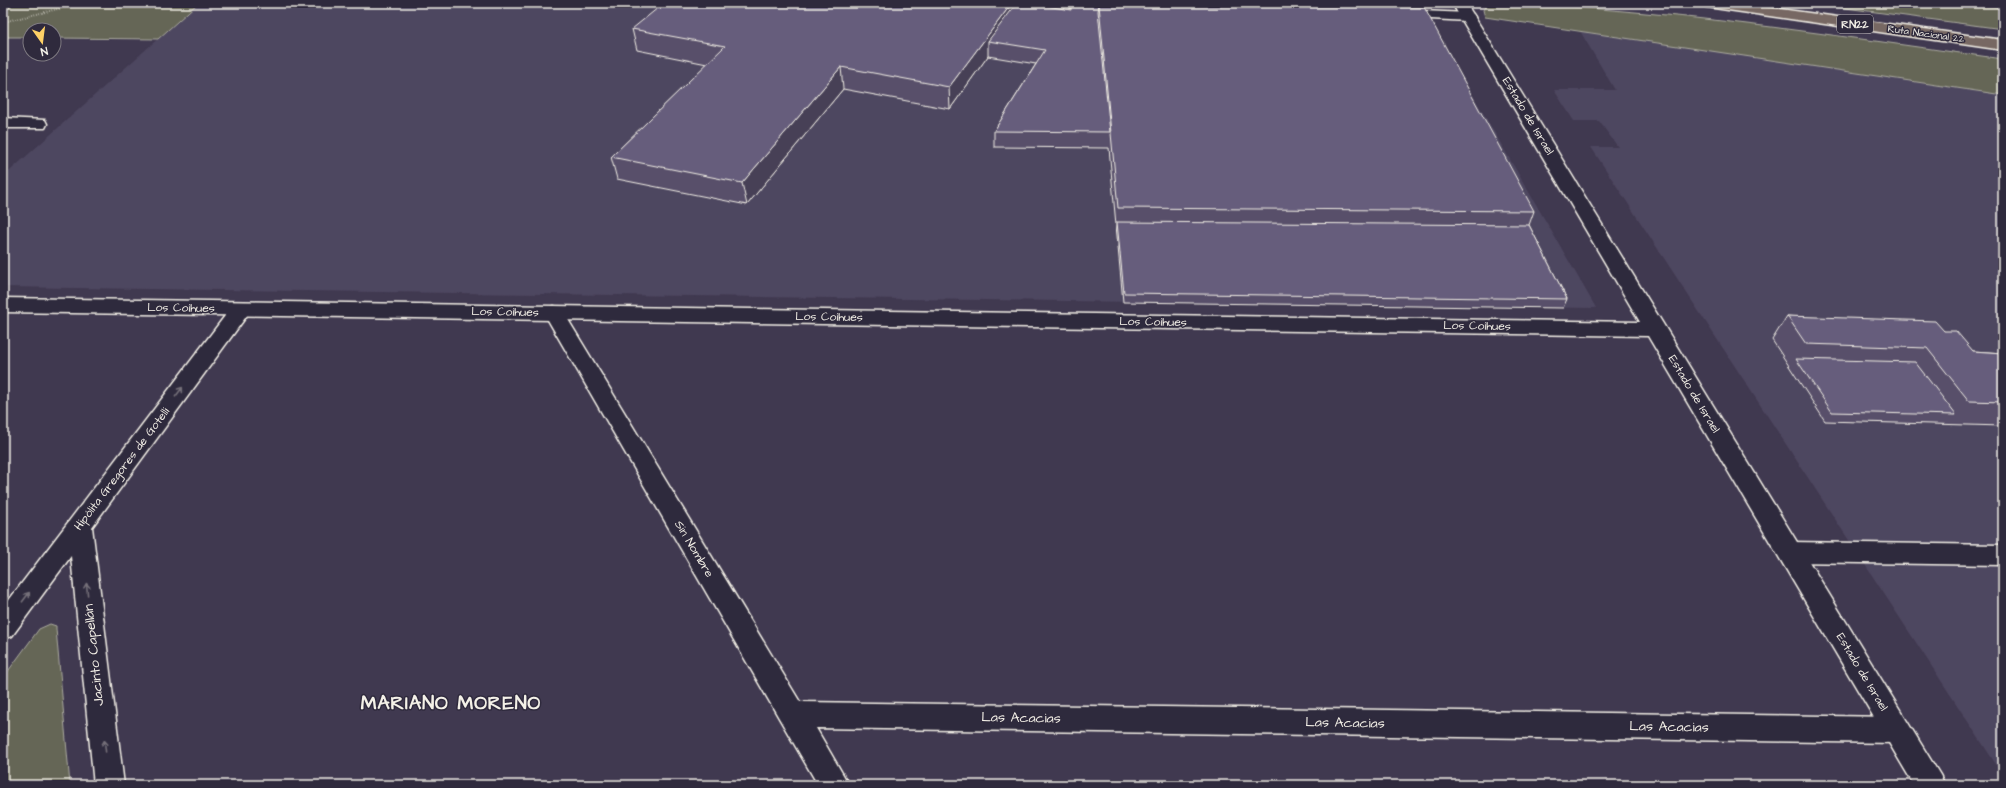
<svg xmlns="http://www.w3.org/2000/svg" width="2006" height="788" font-family="'Architects Daughter',sans-serif">
<style>
.built{fill:#4e4760}
.green{fill:#656657;stroke:#acaca0}
.lines{fill:none;stroke-linecap:round;stroke-linejoin:round}
.lane-casing{stroke:#f4f1e8;stroke-width:3}
.street-casing{stroke:#f4f1e8;stroke-width:3}
.secondary-casing{stroke:#f4f1e8;stroke-width:3}
.highway-casing{stroke:#f4f1e8;stroke-width:3}
.path{stroke:#f4f1e8;stroke-width:2;stroke-dasharray:0.5 2;stroke-linecap:butt}
.lane{fill:#2f2a3d;fill-rule:evenodd}
.street{fill:#2f2a3d;fill-rule:evenodd}
.secondary{fill:#2f2a3d;fill-rule:evenodd}
.highway{fill:#776864;fill-rule:evenodd}
.wall{fill:#58506a;stroke:#f4f1e8}
.shaded-wall{fill:#474156;stroke:#f4f1e8}
.building{fill:#665d7b;stroke:#f4f1e8}
.oneway{stroke:#747079}
.labels{text-anchor:middle;dominant-baseline:central;stroke-width:3;stroke-linejoin:round;paint-order:stroke}
.far-street-label{font-size:10px;fill:#f4f1e8;stroke:#2f2a3d}
.shield{fill:#2f2a3d;stroke:#b9b5b5;stroke-width:1}
.shield-label{font-size:11px;font-weight:bold;fill:#f4f1e8}
.street-label{font-size:12px;fill:#f4f1e8;stroke:#2f2a3d}
.near-street-label{font-size:14px;fill:#f4f1e8;stroke:#2f2a3d}
.near-district-label{font-size:19px;font-weight:bold;letter-spacing:1px;fill:#f4f1e8;stroke:#2f2a3d}
</style>
<rect width="100%" height="100%" fill="#403950"/>
<filter id="ink" filterUnits="userSpaceOnUse"><feTurbulence type="fractalNoise" baseFrequency=".025" numOctaves="2"/><feDisplacementMap in="SourceGraphic" scale="8" xChannelSelector="R" yChannelSelector="G"/><feConvolveMatrix kernelMatrix="1 2 1 2 8 2 1 2 1" color-interpolation-filters="sRGB"/></filter>
<g filter="url(#ink)">
<!-- built -->
<path class="built" d="M 198,3 L 1420,4 L 1596,308 L 3,287 L 3,177 Z
M 1580,31 L 2003,95 L 2003,775 L 1591,147 L 1618,147 L 1599,121 L 1574,121 L 1554,90 L 1615,90 Z"/>
<!-- green -->
<path class="green" d="M 7,3 L 198,3 L 158,39 L 54,38 L 54,30 L 30,30 L 30,37 L 3,37 L 3,6 Z
M 1493,3 C 1541,3 1587,8 1635,12 C 1758,23 1880,42 2003,59 L 2003,95 L 1485,17 L 1483,10 L 1485,7 Z
M 1808,3 L 1970,3 L 2003,8 L 2003,29 Z
M 50,624 L 56,626 L 56,629 L 70,785 L 3,785 L 3,678 L 39,629 Z"/>
<g class="lines">
<!-- lane casing -->
<g class="lane-casing">
<path id="lane" d="M 1197,3 L 1277,3 L 1294,5 L 1296,8 L 1294,11 L 1289,12 L 1204,7 L 1199,6 Z
M 1399,10 L 1468,13 L 1473,14 L 1475,17 L 1473,20 L 1468,21 L 1394,17 L 1392,14 L 1394,11 Z
M 1790,542 L 2003,545 L 2003,565 L 1790,562 L 1781,559 L 1777,552 L 1781,545 Z"/>
</g>
<!-- street casing -->
<g class="street-casing">
<path id="street" d="M 3,118 L 45,120 L 47,124 L 45,128 L 3,128 Z
M 241,302 L 248,304 L 251,309 L 248,314 L 92,527 L 124,785 L 94,785 L 71,556 L 12,636 L 3,639 L 3,608 L 234,304 Z
M 554,306 L 561,308 L 564,313 L 800,702 L 1896,717 L 1906,721 L 1910,730 L 1906,739 L 1896,743 L 816,728 L 849,785 L 818,785 L 544,313 L 547,308 Z"/>
</g>
<!-- secondary casing -->
<g class="secondary-casing">
<path id="secondary" d="M 1452,3 L 1466,3 L 1940,775 L 1945,785 L 1914,785 L 1648,336 L 3,312 L 3,298 L 1640,322 Z"/>
</g>
<!-- highway casing -->
<g class="highway-casing">
<path id="highway" d="M 1700,3 L 1737,3 L 2003,40 L 2003,50 L 1707,7 L 1702,6 Z"/>
</g>
<!-- path -->
<path class="path" d="M 3,12 L 15,3
M 3,22 L 83,3"/>
<!-- lane -->
<use href="#lane" class="lane"/>
<!-- street -->
<use href="#street" class="street"/>
<!-- secondary -->
<use href="#secondary" class="secondary"/>
<!-- highway -->
<use href="#highway" class="highway"/>
</g>
<!-- wall -->
<path class="wall" d="M 1071,3 L 1117,3 L 1117,5 L 1534,211 L 1529,225 L 1567,299 L 1563,308 L 1123,302 L 1109,148 L 994,147 L 994,131 L 1036,64 L 988,56 L 950,109 L 843,89 L 747,205 L 617,179 L 611,157 L 707,64 L 637,50 L 632,29 L 1070,9 Z
M 1787,316 L 1944,331 L 1973,351 L 2003,353 L 2003,426 L 1825,421 L 1772,340 Z"/>
<!-- shaded-wall -->
<path class="shaded-wall" d="M 1012,3 L 1028,3 L 988,41 L 988,56 L 950,109 L 949,87 Z
M 841,67 L 843,89 L 747,205 L 742,183 Z"/>
<!-- building -->
<path class="building" d="M 664,3 L 1012,3 L 949,87 L 841,67 L 742,183 L 611,157 L 725,46 L 632,29 Z
M 1017,3 L 1027,3 L 1071,10 L 1071,3 L 1117,3 L 1117,5 L 1099,5 L 1098,11 L 1110,132 L 994,131 L 1045,50 L 988,41 Z
M 1099,5 L 1424,7 L 1534,211 L 1118,208 Z
M 1117,222 L 1529,225 L 1567,299 L 1124,293 Z
M 1787,316 L 1935,321 L 1944,331 L 1956,331 L 1973,351 L 2003,353 L 2003,402 L 1969,401 L 1927,348 L 1806,344 Z
M 1796,359 L 1915,362 L 1956,415 L 1832,412 Z"/>
<!-- one-way arrows -->
<defs><path id="oneway-shaft" d="M-6 0H5M1.5-3L5.5 0L1.5 3" fill="none" stroke-width="1.6" stroke-linecap="round" stroke-linejoin="round"/></defs>
<g class="oneway">
<use href="#oneway-shaft" transform="translate(179 392) rotate(-53)"/>
<use href="#oneway-shaft" transform="translate(87 589) rotate(-96)"/>
<use href="#oneway-shaft" transform="translate(26 597) rotate(-53)"/>
<use href="#oneway-shaft" transform="translate(105 746) rotate(-96)"/>
</g>
</g>
<g class="labels">
<!-- far-street labels -->
<g class="far-street-label">
<text transform="translate(1926 34) rotate(8)">Ruta Nacional 22</text>
</g>
<!-- shield labels -->
<rect class="shield" x="1837" y="15" width="36" height="18" rx="3"/>
<g class="shield-label">
<text x="1855" y="24">RN22</text>
</g>
<!-- street labels -->
<g class="street-label">
<text transform="translate(1528 116) rotate(59)">Estado de Israel</text>
<text transform="translate(181 308) rotate(1)">Los Coíhues</text>
<text transform="translate(505 312) rotate(1)">Los Coíhues</text>
<text transform="translate(829 317) rotate(1)">Los Coíhues</text>
<text transform="translate(1153 322) rotate(1)">Los Coíhues</text>
<text transform="translate(1477 326) rotate(1)">Los Coíhues</text>
<text transform="translate(1694 394) rotate(59)">Estado de Israel</text>
<text transform="translate(122 469) rotate(-53)">Hipólita Gregores de Gotelli</text>
<text transform="translate(694 549) rotate(59)">Sin Nombre</text>
<text transform="translate(1862 672) rotate(59)">Estado de Israel</text>
</g>
<!-- near-street labels -->
<g class="near-street-label">
<text transform="translate(94 655) rotate(-96)">Jacinto Capellán</text>
<text transform="translate(1021 718) rotate(1)">Las Acacias</text>
<text transform="translate(1345 723) rotate(1)">Las Acacias</text>
<text transform="translate(1669 727) rotate(1)">Las Acacias</text>
</g>
<!-- near-district labels -->
<g class="near-district-label">
<text x="451" y="703">MARIANO MORENO</text>
</g>
</g>
<!-- margin -->
<rect width="2006" height="788" fill="none" stroke="#2f2a3d" stroke-width="16"/>
<rect x="8" y="8" width="1990" height="772" fill="none" stroke="#f4f1e8" stroke-width="1.5" filter="url(#ink)"/>
<!-- north arrow -->
<g transform="translate(42 42) rotate(166)"><circle r="19" fill="#2f2a3d" stroke="#7e7a81"/>
<path d="M0-3L7 15L0 10L-7 15Z" fill="#ffd166"/>
<text y="-6" font-size="11" font-weight="bold" text-anchor="middle" fill="#f4f1e8">N</text>
</g>
</svg>
